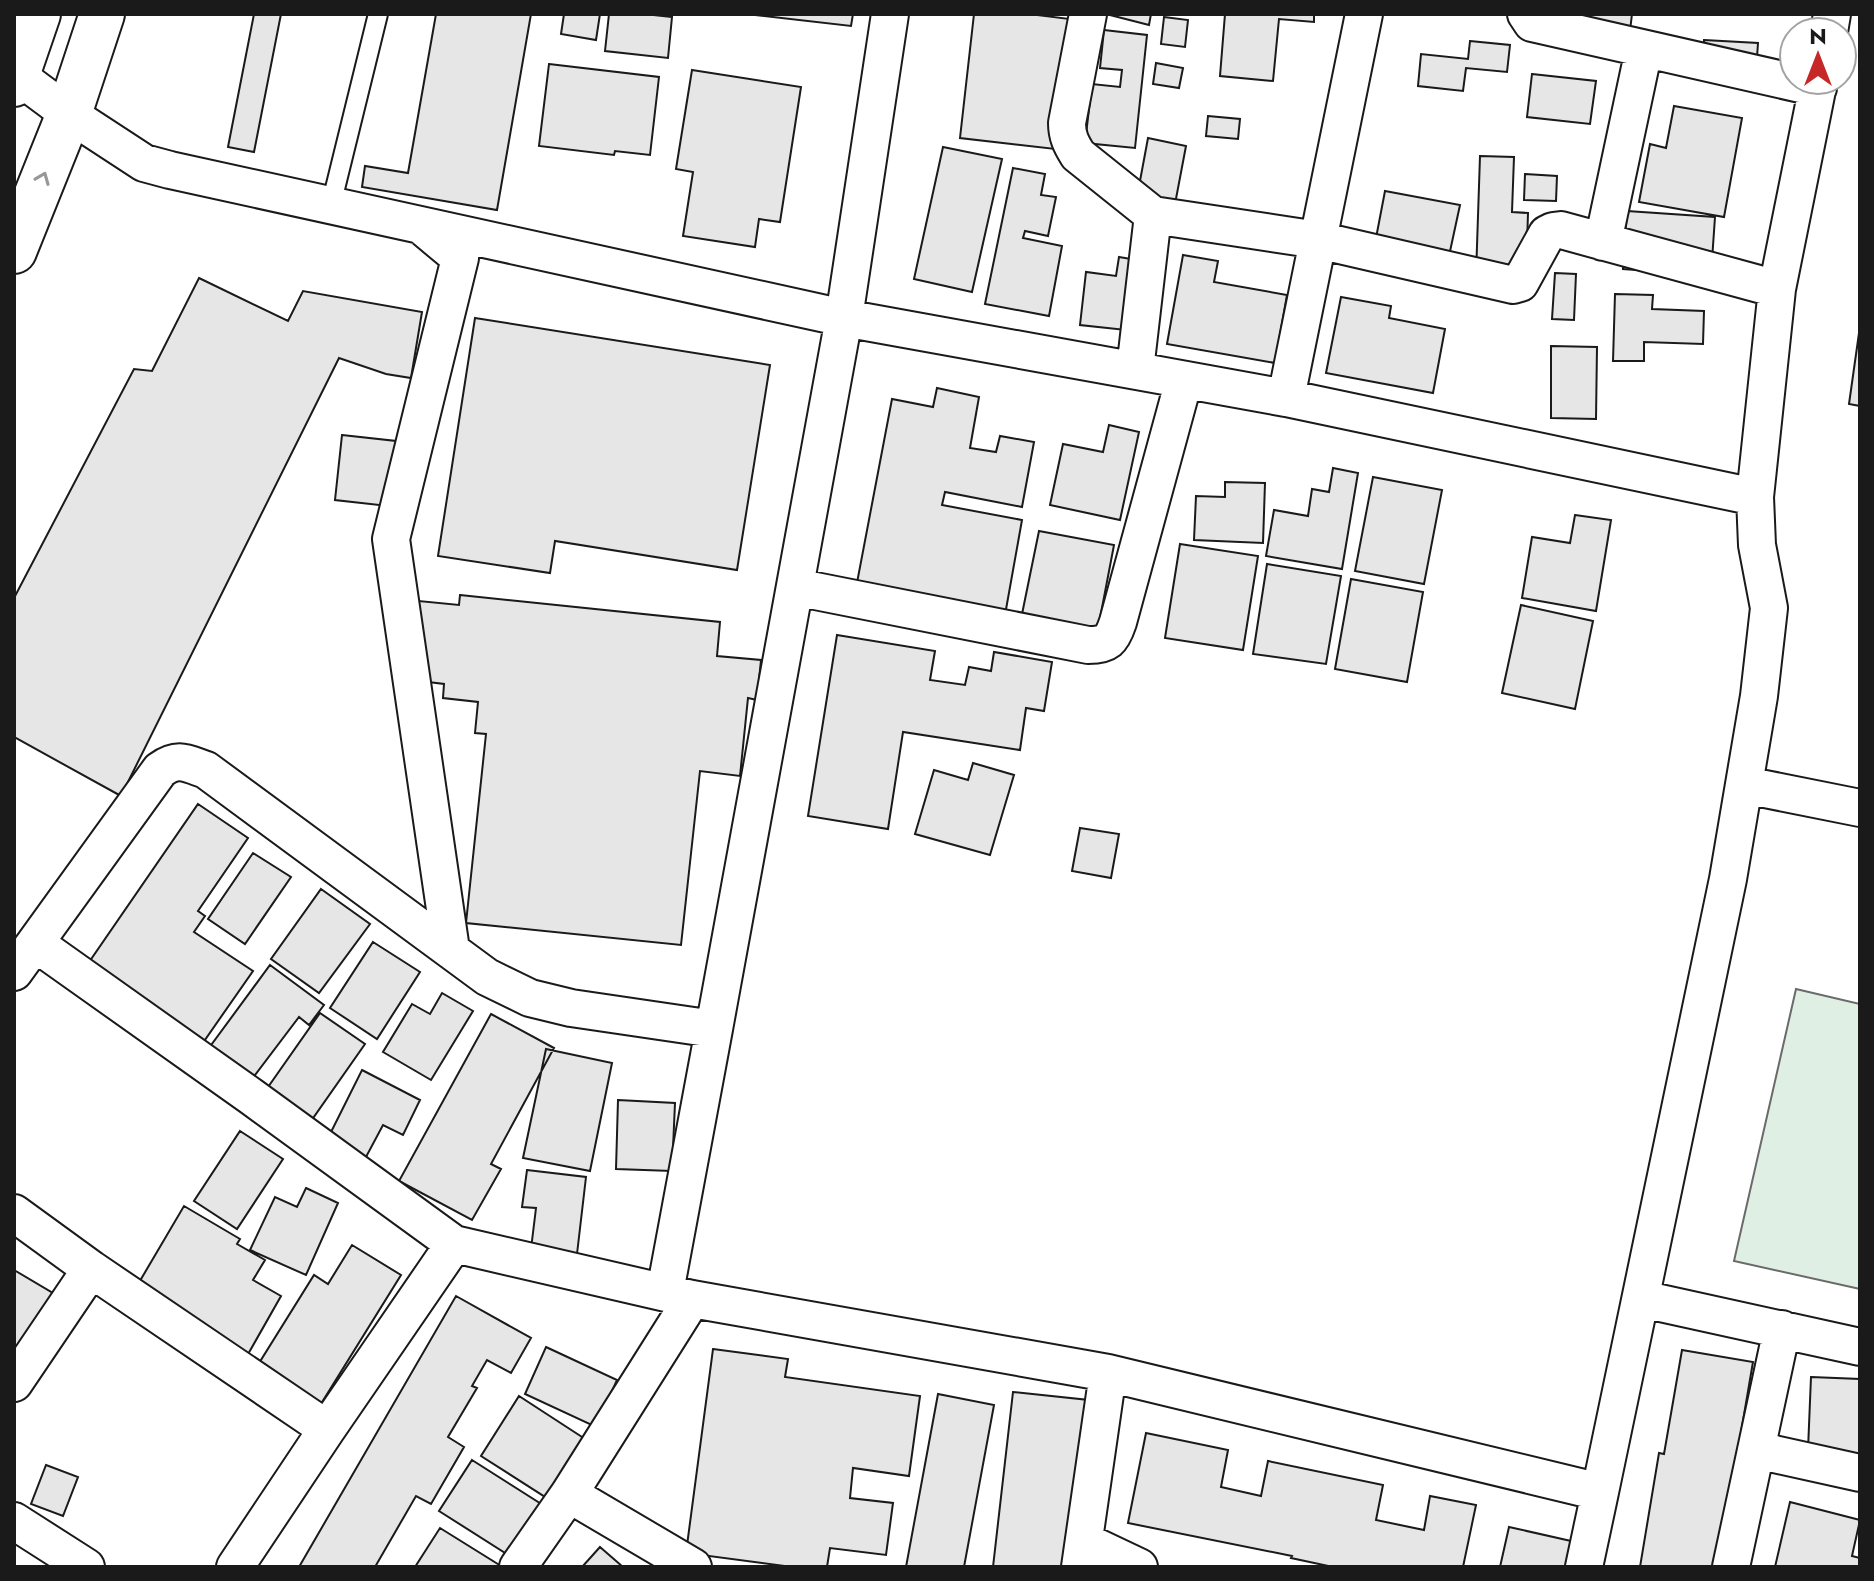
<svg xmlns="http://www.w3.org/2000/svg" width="1874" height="1581" font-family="Jost,sans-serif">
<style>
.green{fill:#e0efe3;stroke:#6a6a6a;stroke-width:2}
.building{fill:#e6e6e6;stroke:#1a1a1a;stroke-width:2}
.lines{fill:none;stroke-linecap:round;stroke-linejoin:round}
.lane-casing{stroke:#1a1a1a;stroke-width:22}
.street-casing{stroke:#1a1a1a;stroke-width:40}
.highway-casing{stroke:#1a1a1a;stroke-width:48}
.lane{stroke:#fff;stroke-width:18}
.street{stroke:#fff;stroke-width:36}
.highway{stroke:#fff;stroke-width:44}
.oneway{stroke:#989898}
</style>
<rect width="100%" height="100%" fill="#fff"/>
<!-- green -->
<path class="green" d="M 1796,989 L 1860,1004 L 1860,1289 L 1734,1261 Z"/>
<!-- building -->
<path class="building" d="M 254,14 L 281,14 L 254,152 L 228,147 Z
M 436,14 L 531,14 L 497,210 L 362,187 L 365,166 L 408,173 Z
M 564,14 L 600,14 L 596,40 L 561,34 Z
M 609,14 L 644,14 L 672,17 L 668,58 L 605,51 Z
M 746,14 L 853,14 L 851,26 Z
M 974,14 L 1029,14 L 1070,19 L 1055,149 L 960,138 Z
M 1106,14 L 1151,14 L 1149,25 Z
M 1225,14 L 1314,14 L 1314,22 L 1279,19 L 1273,81 L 1220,76 Z
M 1568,14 L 1632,14 L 1628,47 Z
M 1164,17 L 1188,20 L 1185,47 L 1161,44 Z
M 1104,30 L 1147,35 L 1135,148 L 1085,143 L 1092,84 L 1120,87 L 1122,70 L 1100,68 Z
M 1704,40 L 1758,43 L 1756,72 L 1703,70 Z
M 1470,41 L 1510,45 L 1507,72 L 1466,68 L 1463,91 L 1418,86 L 1421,54 L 1468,59 Z
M 1156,63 L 1183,68 L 1179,88 L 1153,84 Z
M 549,64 L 659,77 L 650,155 L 615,151 L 614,155 L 539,146 Z
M 692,70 L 801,87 L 780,222 L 759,219 L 755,247 L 683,236 L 693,172 L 676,169 Z
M 1532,74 L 1596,81 L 1590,124 L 1527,117 Z
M 1674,106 L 1742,118 L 1724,217 L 1639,202 L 1650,144 L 1666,148 Z
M 1208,116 L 1240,119 L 1238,139 L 1206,136 Z
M 1148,138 L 1186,146 L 1175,204 L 1137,197 Z
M 943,147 L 1002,159 L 972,292 L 914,279 Z
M 1480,156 L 1514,157 L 1512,212 L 1528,213 L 1526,278 L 1476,276 Z
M 1013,168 L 1045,174 L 1041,195 L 1056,197 L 1048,236 L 1025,231 L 1023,238 L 1062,246 L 1049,316 L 985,304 Z
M 1525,174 L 1557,176 L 1556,201 L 1524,200 Z
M 1385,191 L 1460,205 L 1449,256 L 1372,259 Z
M 1627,211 L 1715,217 L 1711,275 L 1623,269 Z
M 1183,255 L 1218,261 L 1214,282 L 1287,295 L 1275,363 L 1167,344 Z
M 1119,257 L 1143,261 L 1135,331 L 1080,325 L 1086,272 L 1116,276 Z
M 1555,273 L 1576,274 L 1574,320 L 1552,319 Z
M 199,278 L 288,321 L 303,291 L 422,312 L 411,378 L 386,374 L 339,358 L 121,796 L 14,737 L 14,598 L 134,369 L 152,371 Z
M 1615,294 L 1653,295 L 1652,309 L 1704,311 L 1703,344 L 1644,342 L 1644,361 L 1613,361 Z
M 1341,297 L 1391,306 L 1389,318 L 1445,329 L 1433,393 L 1326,373 Z
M 475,318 L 770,365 L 737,570 L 555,541 L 550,573 L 438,556 Z
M 1860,326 L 1860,406 L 1849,404 Z
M 1551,346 L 1597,347 L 1596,419 L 1551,418 Z
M 937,388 L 979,397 L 970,448 L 996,452 L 1000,436 L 1034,442 L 1022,507 L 945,492 L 942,505 L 1022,520 L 1005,615 L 856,588 L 892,399 L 933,407 Z
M 1109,425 L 1139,432 L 1120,520 L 1050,505 L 1063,444 L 1103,452 Z
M 342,435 L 396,441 L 388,506 L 335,500 Z
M 1333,468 L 1358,473 L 1342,569 L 1266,556 L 1274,510 L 1308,516 L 1312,489 L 1329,492 Z
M 1373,477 L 1442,490 L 1424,584 L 1355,571 Z
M 1225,482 L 1265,483 L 1263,543 L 1194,540 L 1196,496 L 1225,497 Z
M 1575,515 L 1611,520 L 1596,611 L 1522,598 L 1532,537 L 1570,543 Z
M 1039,531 L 1114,545 L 1097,634 L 1021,619 Z
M 1180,544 L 1258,556 L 1243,650 L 1165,638 Z
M 1267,564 L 1341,576 L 1326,664 L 1253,654 Z
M 1351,579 L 1423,592 L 1407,682 L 1335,669 Z
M 460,595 L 720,622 L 717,656 L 761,660 L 757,700 L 748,698 L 740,776 L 700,771 L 681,945 L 466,923 L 486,734 L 475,733 L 478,702 L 443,698 L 444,684 L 411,680 L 419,601 L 459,605 Z
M 1521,605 L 1593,621 L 1575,709 L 1502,693 Z
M 837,635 L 935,651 L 930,680 L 965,685 L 969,667 L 991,671 L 994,652 L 1052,662 L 1044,711 L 1026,708 L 1020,750 L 903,732 L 888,829 L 808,816 Z
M 973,763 L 1014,775 L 990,855 L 915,834 L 934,770 L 968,780 Z
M 198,804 L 248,838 L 198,911 L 205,916 L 194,932 L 253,971 L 200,1047 L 85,968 Z
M 1080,828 L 1119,834 L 1111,878 L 1072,871 Z
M 253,853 L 291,877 L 245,944 L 208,919 Z
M 321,889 L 370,924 L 319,993 L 271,959 Z
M 373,942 L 420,972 L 377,1039 L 330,1008 Z
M 270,965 L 324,1005 L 309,1025 L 299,1017 L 249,1083 L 206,1052 Z
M 442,993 L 473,1011 L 431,1080 L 383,1052 L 412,1004 L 430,1014 Z
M 320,1013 L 365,1044 L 311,1121 L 266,1090 Z
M 491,1014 L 554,1048 L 491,1164 L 501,1169 L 472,1220 L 399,1181 Z
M 546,1049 L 612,1063 L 590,1171 L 523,1158 Z
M 362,1070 L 420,1100 L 403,1135 L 383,1125 L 366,1157 L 328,1138 Z
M 618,1100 L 675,1103 L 672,1171 L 616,1169 Z
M 240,1131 L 283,1159 L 237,1229 L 194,1201 Z
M 527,1170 L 586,1177 L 577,1254 L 531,1249 L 536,1208 L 522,1207 Z
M 306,1188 L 338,1203 L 306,1275 L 250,1250 L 275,1197 L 297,1207 Z
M 184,1206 L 240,1239 L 237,1244 L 265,1260 L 253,1280 L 281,1296 L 247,1356 L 134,1291 Z
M 352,1245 L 401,1275 L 319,1407 L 256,1368 L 314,1275 L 328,1284 Z
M 14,1270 L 73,1305 L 14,1354 Z
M 456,1296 L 531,1338 L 511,1373 L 487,1360 L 472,1386 L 477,1388 L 448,1437 L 464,1447 L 431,1504 L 416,1496 L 375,1567 L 299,1567 Z
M 546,1347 L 617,1380 L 596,1427 L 525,1394 Z
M 713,1349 L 788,1359 L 785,1377 L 920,1396 L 909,1476 L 853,1468 L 850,1498 L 893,1503 L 886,1555 L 830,1548 L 827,1567 L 792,1567 L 686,1553 Z
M 1682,1350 L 1753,1362 L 1718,1567 L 1640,1567 L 1659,1453 L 1664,1454 Z
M 1811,1377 L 1860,1379 L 1860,1476 L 1807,1474 Z
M 1013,1392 L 1098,1401 L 1065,1567 L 993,1567 Z
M 938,1394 L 994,1405 L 964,1567 L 906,1567 Z
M 519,1396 L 602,1450 L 564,1509 L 481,1456 Z
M 1146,1433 L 1228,1450 L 1221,1487 L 1261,1496 L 1268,1461 L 1383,1485 L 1376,1520 L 1424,1530 L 1430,1496 L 1476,1505 L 1463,1567 L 1333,1567 L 1291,1558 L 1292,1556 L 1128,1523 Z
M 472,1460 L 546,1507 L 513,1558 L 439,1511 Z
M 46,1465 L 78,1477 L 63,1516 L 31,1504 Z
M 1790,1502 L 1860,1520 L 1852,1556 L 1860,1558 L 1860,1567 L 1775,1567 Z
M 1509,1527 L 1580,1543 L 1574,1567 L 1500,1567 Z
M 440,1528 L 501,1566 L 501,1567 L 415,1567 Z
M 600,1547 L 623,1567 L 582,1567 Z"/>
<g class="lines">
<!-- lane casing -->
<g class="lane-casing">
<path id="lane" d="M 331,205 L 378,14"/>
</g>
<!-- street casing -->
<g class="street-casing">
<path id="street" d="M 1088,14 L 1067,123 C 1067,136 1071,144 1078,155 L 1153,215 L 1135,370
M 1526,14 L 1532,23 L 1818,88
M 1829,32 L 1832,14
M 18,76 L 69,114 L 144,163 L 170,170 L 844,318 L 1286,398 L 1755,497
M 1153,215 L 1318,240 L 1513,285 L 1520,283 L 1547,234 L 1553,231 L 1561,230 L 1777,289
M 424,228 L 460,258 L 391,539 L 451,950
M 1603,242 L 1644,49
M 1286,398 L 1364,14
M 795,587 L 1088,645 C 1108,645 1112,640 1118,622 L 1184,380
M 1745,785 L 1860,808
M 14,972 L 160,770 C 178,757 186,763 206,770 L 487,977 L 530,998 L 571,1008 L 714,1029 L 665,1292
M 714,1029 L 844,318 L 890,14
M 14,1213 L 91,1269
M 454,1244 L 692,1299 L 1108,1373 L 1600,1492 L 1728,879 L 1759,696 L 1769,608 L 1757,545 L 1755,497 L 1777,289 L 1819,80
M 1642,1299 L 1860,1347
M 14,1383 L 91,1269 L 327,1429 L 454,1244 L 252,1097 L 35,943
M 1756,1450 L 1860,1473
M 569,1494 L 693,1567
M 14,1521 L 86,1567
M 1084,1541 L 1139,1567
M 235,1567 L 327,1429
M 518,1567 L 569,1494 L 692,1299
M 1080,1567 L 1108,1373
M 1584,1567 L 1600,1492
M 1731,1567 L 1782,1329"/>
</g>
<!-- highway casing -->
<g class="highway-casing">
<path id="highway" d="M 14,84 L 38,14
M 14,251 L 69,114 L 102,14"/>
</g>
<!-- lane -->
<use href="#lane" class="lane"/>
<!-- street -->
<use href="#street" class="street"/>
<!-- highway -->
<use href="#highway" class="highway"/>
</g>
<!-- one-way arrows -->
<defs><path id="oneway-chevron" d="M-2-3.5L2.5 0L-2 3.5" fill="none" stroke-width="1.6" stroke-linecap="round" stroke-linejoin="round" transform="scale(2)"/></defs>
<use class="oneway" href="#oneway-chevron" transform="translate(43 178) rotate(-68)"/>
<!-- border -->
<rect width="1874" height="1581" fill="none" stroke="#1a1a1a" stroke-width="32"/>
<!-- north arrow -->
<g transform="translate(1818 56)"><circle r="38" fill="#ffffff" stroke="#a3a3a3" stroke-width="2"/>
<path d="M0-6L14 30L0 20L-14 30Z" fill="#c62828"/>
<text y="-12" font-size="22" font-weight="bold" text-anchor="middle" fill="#1a1a1a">N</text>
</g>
</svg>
